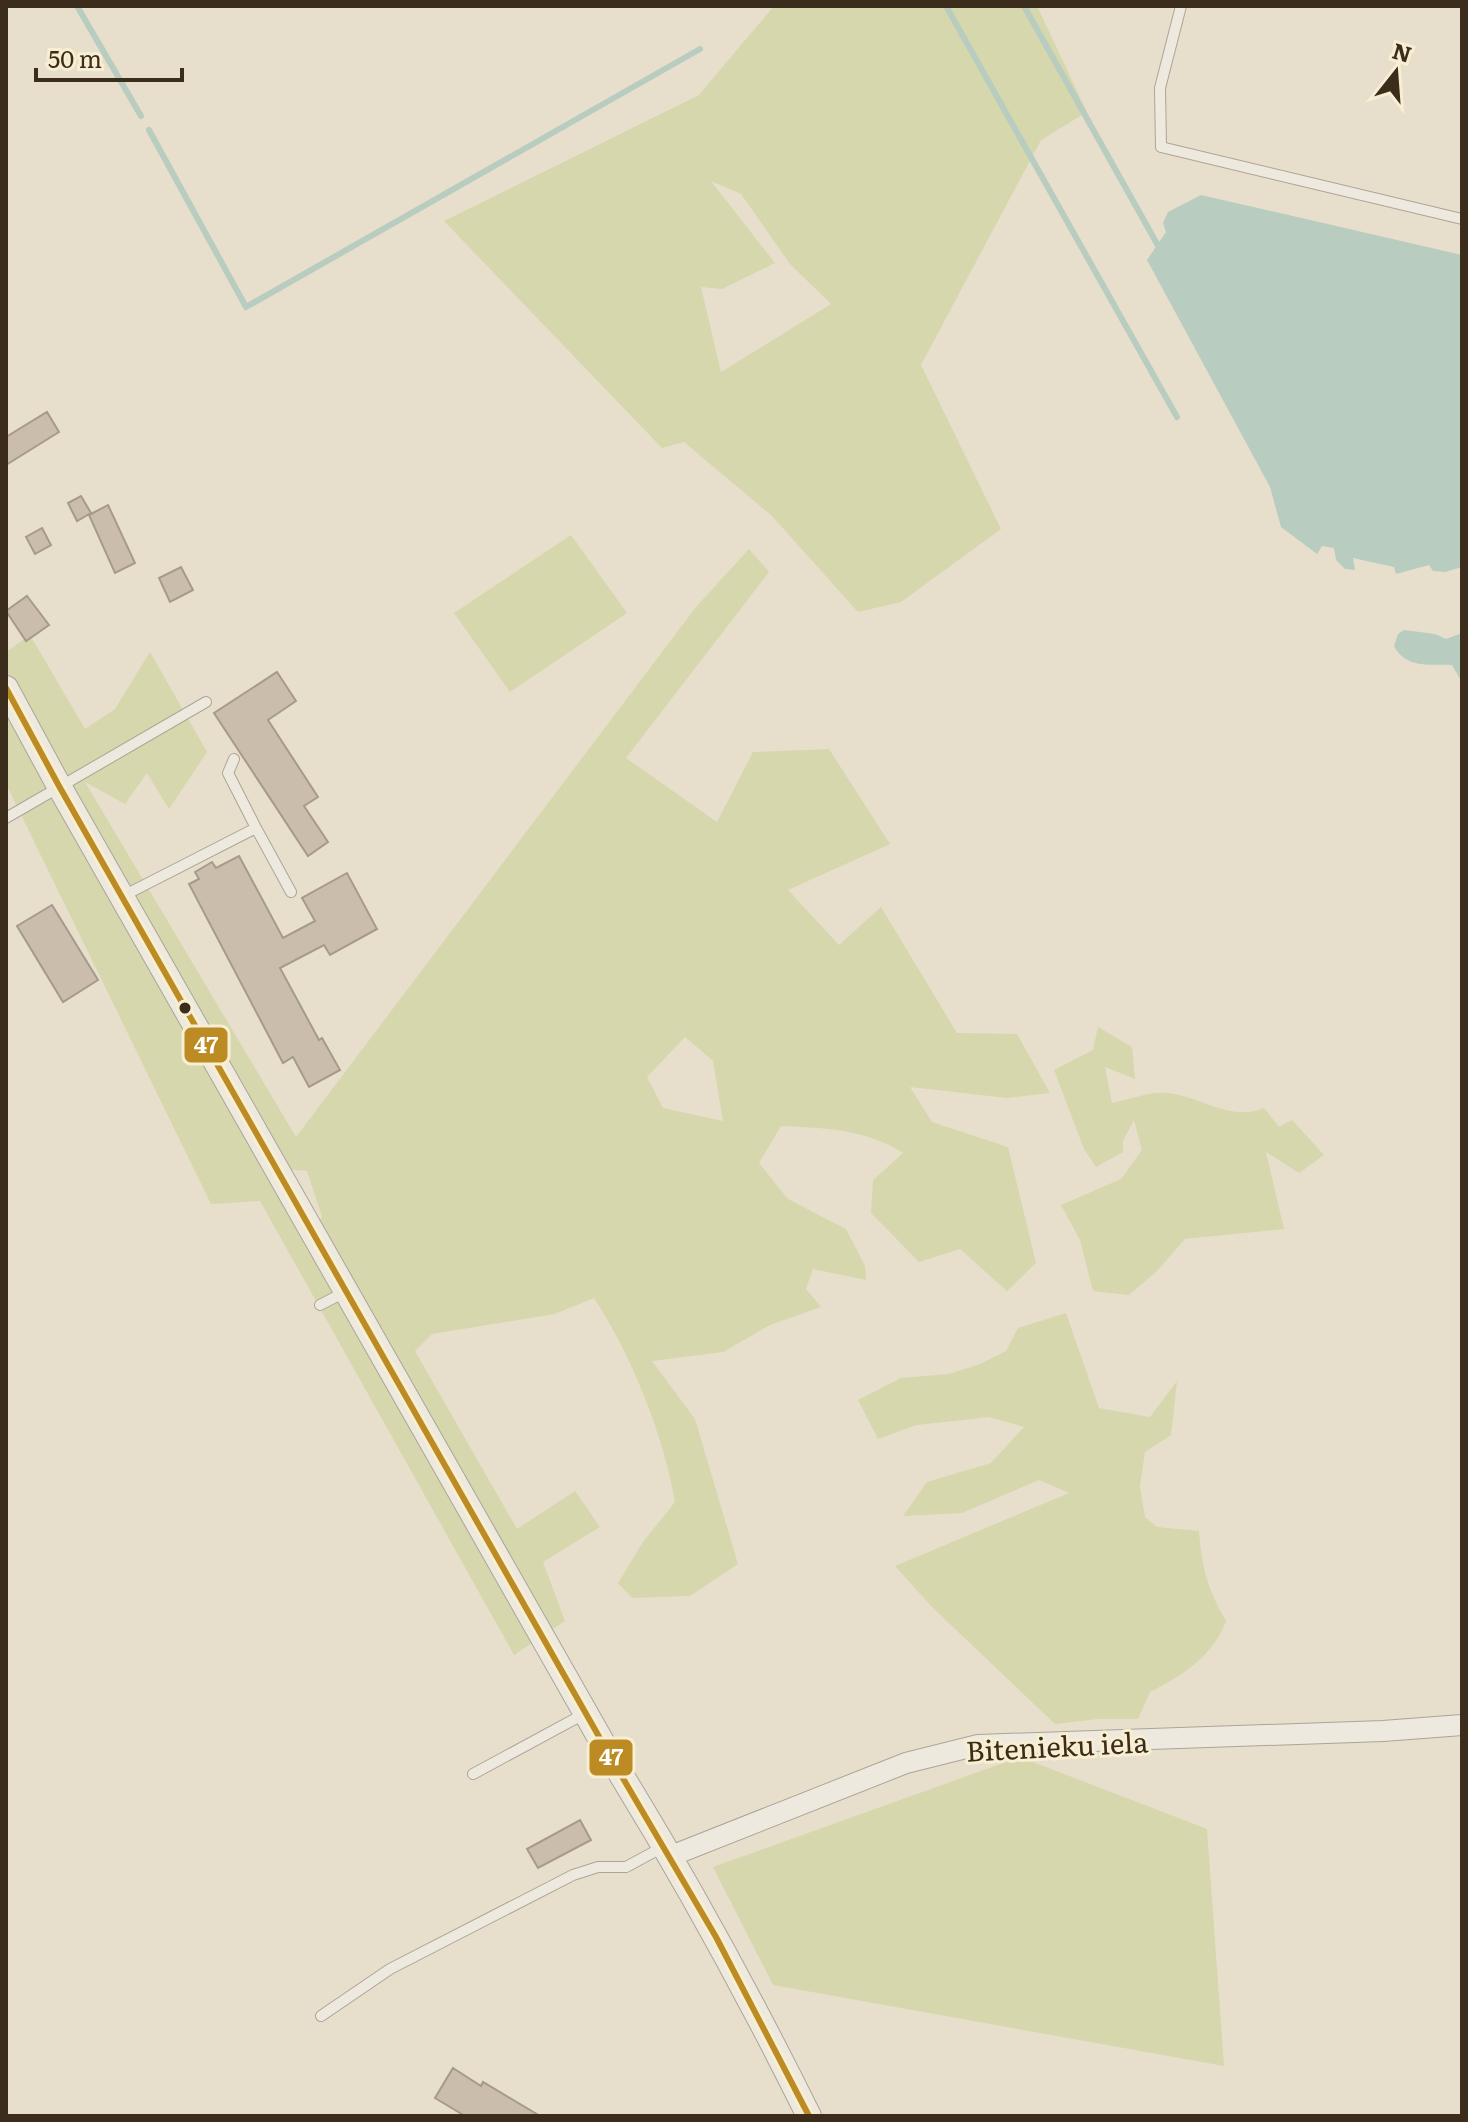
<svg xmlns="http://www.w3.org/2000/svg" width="1468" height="2122" font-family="Literata,serif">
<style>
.green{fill:#d6d7ad;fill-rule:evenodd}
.water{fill:#b8ccc0}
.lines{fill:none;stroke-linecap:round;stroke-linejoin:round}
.stream{stroke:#b8ccc0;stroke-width:6}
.building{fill:#cbbdac;stroke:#a79a8b;stroke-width:2}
.service-casing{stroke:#aca496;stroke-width:12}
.minor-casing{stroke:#aca496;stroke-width:22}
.tertiary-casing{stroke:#aca496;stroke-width:26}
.service{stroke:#eee9df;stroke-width:10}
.minor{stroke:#eee9df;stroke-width:20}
.tertiary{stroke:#eee9df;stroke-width:24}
.bus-1-casing{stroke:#f8eed1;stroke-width:12}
.bus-1{stroke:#bc8b24;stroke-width:6}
.bus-dot{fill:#3b2c1c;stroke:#f8eed1;stroke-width:3}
.labels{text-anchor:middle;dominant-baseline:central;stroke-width:6;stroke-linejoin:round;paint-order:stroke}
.street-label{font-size:28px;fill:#3b2c1c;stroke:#f8eed1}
.line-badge{stroke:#f8eed1;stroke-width:3}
.badge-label{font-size:22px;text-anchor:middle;font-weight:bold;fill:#fff}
</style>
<rect width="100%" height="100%" fill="#e7dfcc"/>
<!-- green -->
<path class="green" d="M 774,6 L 1037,6 L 1087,112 L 1041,140 L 921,365 L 1001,529 L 901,602 L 858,612 L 772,516 L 684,442 L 662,448 L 444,221 L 699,95 ZM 711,181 L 741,194 L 790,264 L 831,304 L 721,372 L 701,287 L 722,289 L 775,263 Z
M 571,535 L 627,613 L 510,692 L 454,613 Z
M 749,549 L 769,572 L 626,758 L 717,822 L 753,752 L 829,749 L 890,844 L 788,890 L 839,945 L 881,907 L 957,1033 L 1017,1034 L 1050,1093 L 1007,1098 L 910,1087 L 932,1122 L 1008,1147 L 1036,1263 L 1007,1291 L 960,1249 L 919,1262 L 871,1213 L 873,1180 L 903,1153 C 866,1129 824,1128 781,1126 L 759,1163 L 788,1199 L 846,1229 L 865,1266 L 866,1280 L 813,1269 L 806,1289 L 821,1307 L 770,1325 L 723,1352 L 652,1361 L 695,1419 L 738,1564 L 690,1596 L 632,1598 L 618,1583 L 643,1542 L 675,1502 C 664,1436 631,1354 594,1298 L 555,1314 L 432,1334 L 415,1351 L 517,1529 L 575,1491 L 600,1527 L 543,1562 L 565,1621 L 514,1655 L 260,1201 L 211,1204 L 6,784 L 6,652 L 30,635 L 85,729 L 115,709 L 150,652 L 207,752 L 169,809 L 147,773 L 125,804 L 85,782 L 296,1137 L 696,607 ZM 685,1037 L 713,1061 L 723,1121 L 663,1108 L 647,1077 ZM 272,1168 L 307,1171 L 322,1217 L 306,1237 Z
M 1098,1027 L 1132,1047 L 1135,1079 L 1105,1067 L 1112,1103 C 1128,1100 1151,1091 1167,1093 C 1201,1096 1229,1122 1264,1108 L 1279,1127 L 1292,1120 L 1324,1155 L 1299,1173 L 1266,1152 L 1284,1229 L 1185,1239 L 1156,1272 L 1129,1295 L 1093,1291 L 1080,1240 L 1061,1205 L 1121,1179 L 1142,1150 L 1134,1120 L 1123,1141 L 1123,1152 L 1096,1167 L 1084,1149 L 1054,1070 L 1093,1050 Z
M 1066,1313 L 1099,1408 L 1150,1417 L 1177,1381 L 1171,1435 L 1145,1452 L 1140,1486 L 1145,1517 L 1157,1527 L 1199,1531 C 1202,1568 1207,1588 1226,1621 C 1213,1656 1182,1676 1150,1692 L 1138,1719 L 1098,1719 L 1055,1724 L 932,1607 L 895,1566 L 1069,1493 L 1039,1480 L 962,1513 L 903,1516 L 927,1482 L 991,1463 L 1024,1427 L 989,1417 L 917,1425 L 878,1439 L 858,1400 L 901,1378 L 949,1374 L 980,1364 L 1006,1351 L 1018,1328 Z
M 1020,1757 L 1207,1829 L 1224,2066 L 773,1985 L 713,1867 Z"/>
<!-- water -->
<path class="water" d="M 1201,195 L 1462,255 L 1462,567 L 1445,572 L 1433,571 L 1429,565 L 1396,574 L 1394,567 L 1353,558 L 1355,570 L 1345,569 L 1336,560 L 1334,548 L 1322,546 L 1317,554 L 1281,527 L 1270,487 L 1147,260 L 1166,232 L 1163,223 L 1168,212 Z
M 1404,630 L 1435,634 L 1446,639 L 1462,633 L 1462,682 L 1452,665 C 1430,664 1406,669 1394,646 L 1398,634 Z"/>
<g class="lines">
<!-- stream -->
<path class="stream" d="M 77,6 L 141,116
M 946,6 L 1177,417
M 1024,6 L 1161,251
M 149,130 L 246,307 L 700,49"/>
</g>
<!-- building -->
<path class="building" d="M 47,412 L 59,432 L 6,465 L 6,437 Z
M 81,496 L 91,513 L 77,521 L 68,503 Z
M 108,505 L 135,563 L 115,573 L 89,515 Z
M 42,528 L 51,545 L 35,554 L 26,537 Z
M 181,567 L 193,590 L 170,602 L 159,578 Z
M 27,596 L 49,625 L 26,641 L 6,611 Z
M 277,672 L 296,701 L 268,720 L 318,797 L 304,806 L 328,842 L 308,856 L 214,713 Z
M 239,856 L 283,938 L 315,921 L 302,898 L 347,873 L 377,929 L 330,955 L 324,945 L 280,968 L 319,1040 L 322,1038 L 340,1070 L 309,1087 L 293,1057 L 283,1063 L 189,884 L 199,879 L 195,872 L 212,862 L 216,868 Z
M 52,905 L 98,980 L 63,1002 L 17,926 Z
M 580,1820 L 591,1840 L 538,1868 L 527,1849 Z
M 453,2068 L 481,2086 L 483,2082 L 540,2116 L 465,2116 L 435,2098 Z"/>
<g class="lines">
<!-- service casing -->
<g class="service-casing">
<path id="service" d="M 1181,6 L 1160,88 L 1161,147 L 1462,219
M 6,818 L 206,702
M 256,828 L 291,892
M 123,896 L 256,828 L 228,773 L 234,759
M 320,1305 L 345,1292
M 473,1774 L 584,1714
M 321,2016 L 390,1969 L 573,1875 L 598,1867 L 626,1867 L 663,1847"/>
</g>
<!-- minor casing -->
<g class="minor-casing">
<path id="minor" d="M 671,1856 L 906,1763 L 978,1745 L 1383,1731 L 1462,1725"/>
</g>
<!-- tertiary casing -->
<g class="tertiary-casing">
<path id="tertiary" d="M 6,688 L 59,786 L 614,1763 C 685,1878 749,1995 809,2116"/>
</g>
<!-- service -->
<use href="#service" class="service"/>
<!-- minor -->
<use href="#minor" class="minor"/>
<!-- tertiary -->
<use href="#tertiary" class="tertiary"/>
<!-- bus-1 casing -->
<g class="bus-1-casing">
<path id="bus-1" d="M 6,688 L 59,786 L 614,1763 L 716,1937 L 809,2116"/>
</g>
<!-- bus-1 -->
<use href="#bus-1" class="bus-1"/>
</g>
<!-- markers -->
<circle class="bus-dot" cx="185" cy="1008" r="7"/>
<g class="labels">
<!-- street labels -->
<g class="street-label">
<text transform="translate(1057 1745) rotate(-3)">Bitenieku iela</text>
</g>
</g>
<g class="line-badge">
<rect x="183" y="1026" width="46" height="38" rx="8" fill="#bc8b24"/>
<rect x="588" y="1738" width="46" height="39" rx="8" fill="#bc8b24"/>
</g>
<g class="badge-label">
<text x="206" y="1053">47</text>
<text x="611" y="1765">47</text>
</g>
<!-- border -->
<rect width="1468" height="2122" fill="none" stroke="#3b2c1c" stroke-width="16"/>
<!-- north arrow -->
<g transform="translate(1396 72) rotate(17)" stroke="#f8eed1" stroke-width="6" paint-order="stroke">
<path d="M0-6L14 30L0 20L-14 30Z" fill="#3b2c1c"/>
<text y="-12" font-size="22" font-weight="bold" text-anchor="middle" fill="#3b2c1c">N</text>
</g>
<!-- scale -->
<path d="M36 68v12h146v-12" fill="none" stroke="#3b2c1c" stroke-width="4"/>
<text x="48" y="68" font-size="24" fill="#3b2c1c" stroke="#f8eed1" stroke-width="6" paint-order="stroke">50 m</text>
</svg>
